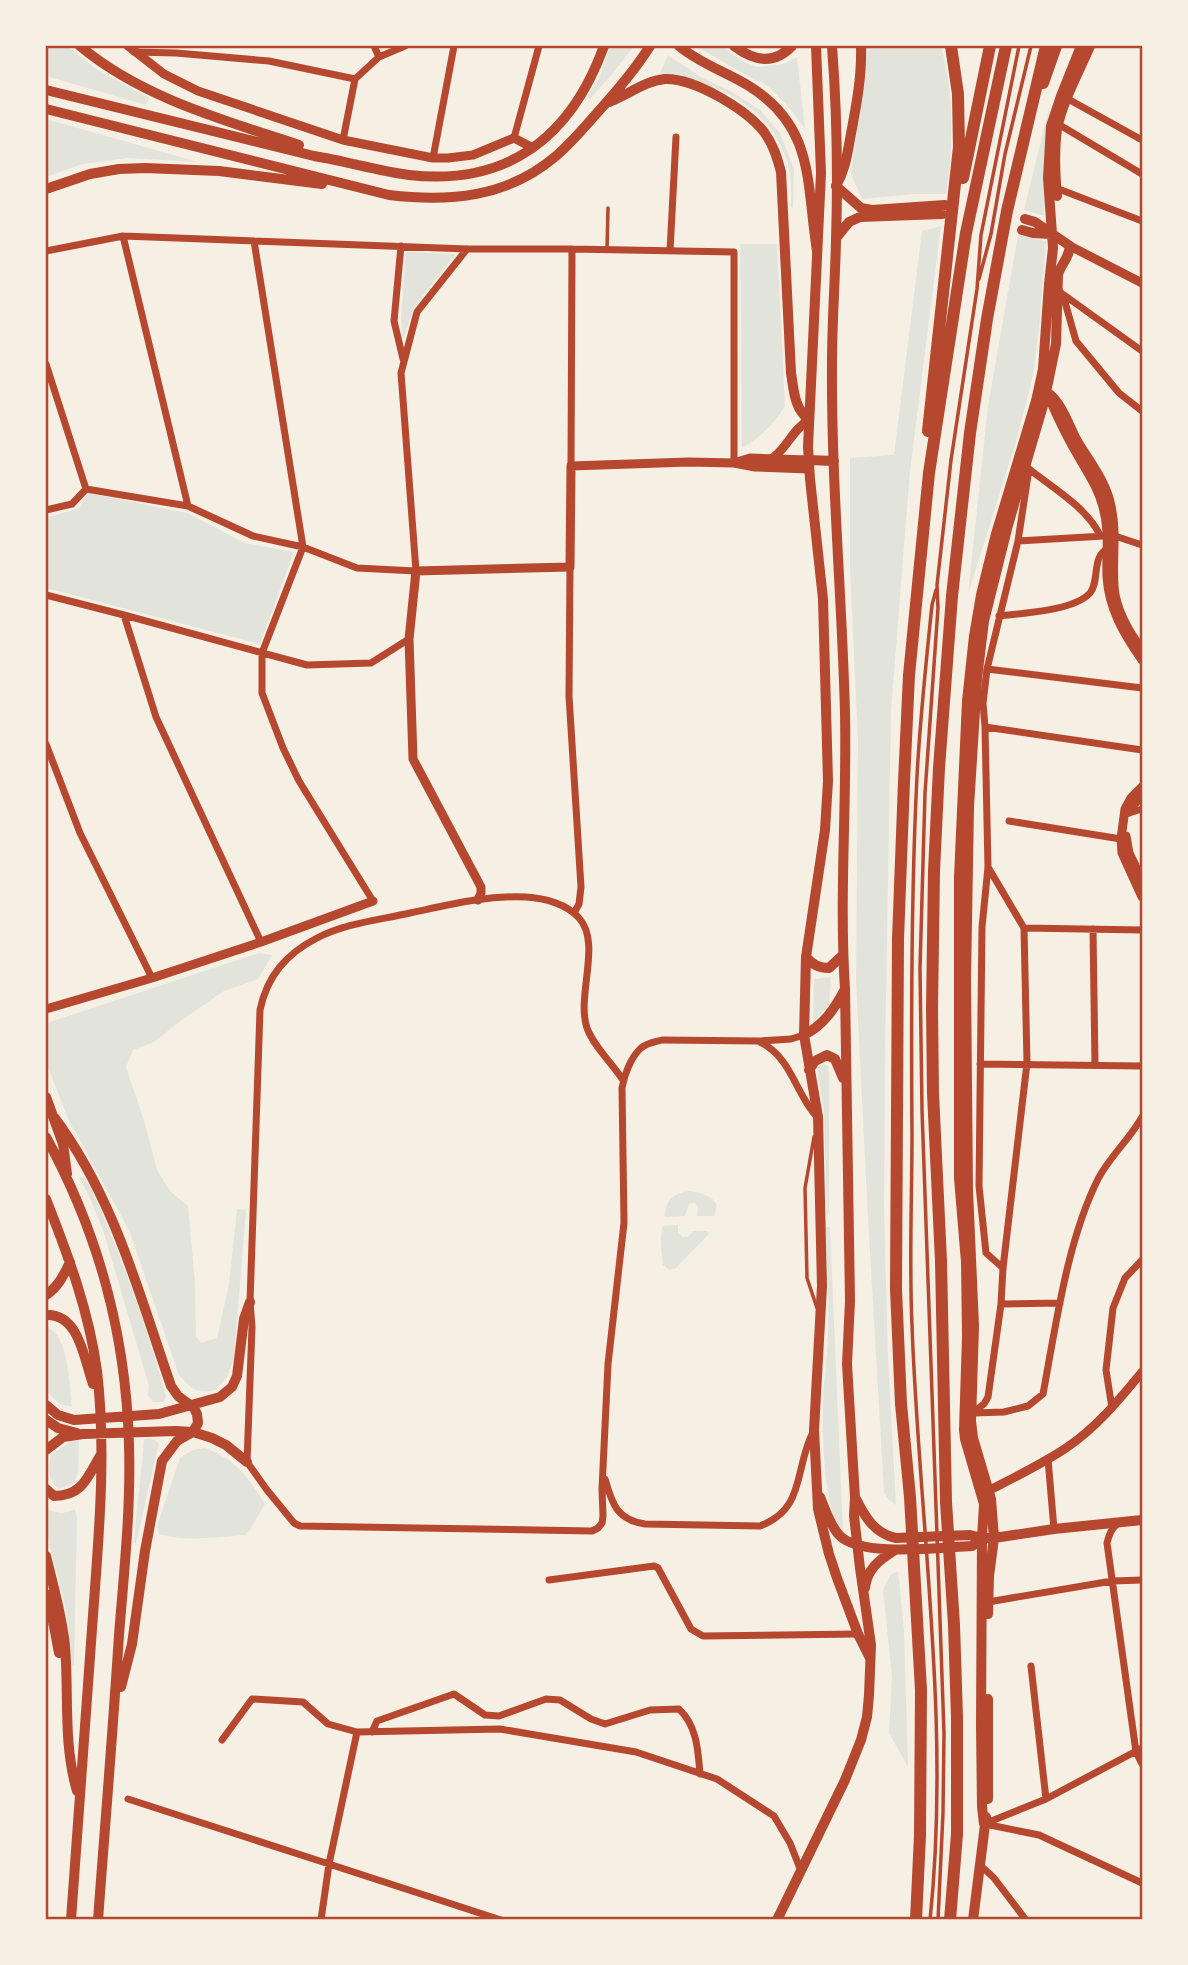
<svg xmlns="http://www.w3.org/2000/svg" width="1188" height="1965" font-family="'IBM Plex Sans',sans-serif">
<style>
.green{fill:#e2e4dc}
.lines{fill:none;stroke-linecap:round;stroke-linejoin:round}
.service{stroke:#b5482f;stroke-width:3.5}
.minor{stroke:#b5482f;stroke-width:7}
.tertiary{stroke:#b5482f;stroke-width:9}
.secondary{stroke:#b5482f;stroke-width:10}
.primary{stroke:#b5482f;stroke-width:10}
.trunk{stroke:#b5482f;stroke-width:12}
.neatline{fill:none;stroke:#b5482f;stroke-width:2.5}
</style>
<rect width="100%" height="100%" fill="#f6efe4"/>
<!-- green -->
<path class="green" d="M 46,46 L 67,46 L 95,68 L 149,98 L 146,105 L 46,76 Z
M 610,46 L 634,46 L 613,73 L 590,99 L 587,97 L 600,76 Z
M 696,46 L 721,46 L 744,62 L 757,67 L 783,64 L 797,57 L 805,129 C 792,110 779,95 761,81 L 758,82 Z
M 866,46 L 941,46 C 954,96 954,143 946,194 L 915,194 L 862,199 L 851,174 L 864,81 Z
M 668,55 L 701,77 L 730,91 L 760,110 L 780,133 L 794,169 L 793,208 L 791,207 C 791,195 792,181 789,169 C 774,107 718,82 660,73 Z
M 1049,108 L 1044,216 L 1024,210 Z
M 46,119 L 198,162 L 128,158 L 83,164 L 46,177 Z
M 941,226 L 910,471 L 891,711 L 885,1054 L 884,1208 L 888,1360 L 896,1505 L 889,1500 L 884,1492 L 868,1218 L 856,980 L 858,741 L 850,569 L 850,458 L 894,455 L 922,231 Z
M 1018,235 L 1046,241 L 1039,329 L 1033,376 L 1016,442 L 968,594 L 988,406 Z
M 740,244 L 777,244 L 785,406 C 773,425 761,437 742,448 Z
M 406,252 L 456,254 L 414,307 L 403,340 L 401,318 Z
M 87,493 L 187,513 L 245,543 L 294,552 L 260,644 L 46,588 L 46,518 L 79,508 Z
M 259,953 L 272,955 L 258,979 L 224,991 L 183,1019 L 154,1042 L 133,1050 L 126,1067 L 144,1120 L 157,1170 L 171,1192 L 188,1206 L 195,1282 L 196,1336 L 201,1343 L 217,1338 L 229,1284 L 237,1209 L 246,1210 L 234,1358 L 227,1377 L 216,1390 C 196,1394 192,1389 179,1375 L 129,1230 L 69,1121 L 46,1062 L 46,1024 L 47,1023 Z
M 831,977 L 829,1005 L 813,1023 L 814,979 Z
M 824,1064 L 828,1066 L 829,1074 L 829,1213 L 827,1215 L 824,1111 L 817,1069 L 819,1066 Z
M 81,1177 L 84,1178 L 90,1186 C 121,1254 146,1324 166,1396 L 164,1402 L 153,1402 L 148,1395 L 149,1386 L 103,1230 L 89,1196 L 80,1179 Z
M 690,1191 C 701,1193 713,1195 717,1206 L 714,1216 L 697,1216 L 698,1206 L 694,1203 L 689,1204 L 685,1216 L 665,1217 C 665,1200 674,1193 690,1191 Z
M 678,1225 L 678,1232 L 682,1237 L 688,1237 L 693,1231 L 706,1231 L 710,1233 L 676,1268 L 670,1270 L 663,1265 C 662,1252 659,1239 663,1226 Z
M 826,1227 L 830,1227 L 843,1533 C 823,1513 822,1430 823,1401 C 824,1377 828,1354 828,1330 C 829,1296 827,1262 826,1227 Z
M 46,1327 C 69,1333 69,1385 72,1406 C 60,1408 53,1398 46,1390 Z
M 150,1438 L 159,1443 L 136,1543 L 134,1543 C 136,1508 142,1473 144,1439 Z
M 79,1440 L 78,1473 L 73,1484 L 58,1489 C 49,1479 46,1468 52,1454 L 71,1441 Z
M 205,1448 C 237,1460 247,1476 265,1504 L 250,1530 L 245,1535 C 218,1537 185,1542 159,1534 L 157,1526 L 180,1458 L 192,1450 Z
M 46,1508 C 56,1514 64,1514 75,1509 L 77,1517 L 74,1665 L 72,1666 C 71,1643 68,1622 64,1600 C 57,1569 45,1539 46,1508 Z
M 898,1571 L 904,1630 L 908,1767 L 889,1733 L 892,1677 L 883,1590 L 890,1575 Z"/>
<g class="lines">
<!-- service -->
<path class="service" d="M 607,249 L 608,208
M 979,279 L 991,234 L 1005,154 L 1031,46
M 814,1137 L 805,1188 L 807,1278 L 817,1308
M 930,1920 C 951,1722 919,1523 912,1325 C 909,1262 912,1197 912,1134 C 911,1014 911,895 917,776 C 920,719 926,662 932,605 L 936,590
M 938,1920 L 943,1813 L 944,1733 L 922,1110 L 920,968 L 925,793 L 938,608 L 937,585 L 951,460 L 977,289 L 981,235 L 1019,46"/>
<!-- minor -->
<path class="minor" d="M 134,52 L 176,53 L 269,61 L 355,79
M 379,57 L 405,46
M 1068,99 L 1142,140
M 1058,124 L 1142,174
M 514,138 L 539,46
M 343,140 L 355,79 L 379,57 L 374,46
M 433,158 L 454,46
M 1056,188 L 1142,221
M 123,236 L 188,506
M 254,241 L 303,547 L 262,653 L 262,693 L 283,748 L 299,781 L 373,901
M 401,246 L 394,321 L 403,359
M 46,251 L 123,236 L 467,249 L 572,249 L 734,252 L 734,463
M 670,251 L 676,137
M 1057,288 L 1063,295 L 1076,341 L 1119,393 L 1142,411
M 1064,295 L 1142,351
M 46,364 L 86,489
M 571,466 L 572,249
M 86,489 L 188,506 L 253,536 L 303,547 L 357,568 L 416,571 L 401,373 L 417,312 L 467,249
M 46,510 L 72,504 L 86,489
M 1100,535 C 1086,507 1053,488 1029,469 L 1018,541 L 987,669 L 1142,688
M 1115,536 L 1142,545
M 1018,541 L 1104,536
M 570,567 L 569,696 L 581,887 L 579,904 L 574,913
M 46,595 L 124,615 L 307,665 L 371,663 L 409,639
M 124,615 L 156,717 L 261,942
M 999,616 C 1022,613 1074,611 1090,593 C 1100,581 1091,557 1108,548
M 987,669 L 983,703 L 985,727 L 988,867 L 982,927 L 979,1186 L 986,1253 L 1003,1268
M 985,727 L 1142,750
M 46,744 L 80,833 L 152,978
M 1129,813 L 1142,809
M 1009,821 L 1121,839
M 1024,928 L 1142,930
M 1093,929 L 1095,1065
M 760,1042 C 792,1058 795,1093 817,1117
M 980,1064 L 1142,1066
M 623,1080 C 612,1063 594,1047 587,1028 C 576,996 602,943 579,918 C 567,904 544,898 526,897 C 487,895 448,905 410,913 C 379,920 346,923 317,938 C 286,954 267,976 260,1010 L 250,1302 L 252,1327 L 247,1462 L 267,1490 L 294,1523 L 300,1526 L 592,1531 L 598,1528 L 602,1523 L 603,1516 L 602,1489 L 608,1364 L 624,1223 L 622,1088 C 624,1075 631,1057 641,1048 C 647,1043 655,1042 662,1040 L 760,1041 L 791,1039 L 804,1035
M 1001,1304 L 1060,1303
M 1112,1408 L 1106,1370 L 1113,1308 L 1125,1278 L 1142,1260
M 972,1413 L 984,1404 L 988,1397 L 1001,1304 L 1003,1268 L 1027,1063 L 1024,928 L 988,867
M 973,1413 L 1004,1412 L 1028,1406 L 1043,1394 C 1056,1325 1067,1241 1098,1179 C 1110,1156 1130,1139 1142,1117
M 1048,1459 L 1054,1529
M 605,1479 C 612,1504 617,1520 645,1524 L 760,1526 C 806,1509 794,1469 813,1432
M 1118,1523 C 1111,1529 1109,1535 1107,1543 L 1136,1752 L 1142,1764
M 549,1580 L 654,1566 L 658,1568 L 691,1629 L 703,1636 L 858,1634
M 988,1602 L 1112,1581 L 1142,1580
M 1031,1666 L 1046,1799
M 357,1732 L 329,1864 L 501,1920
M 372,1732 L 377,1721 L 454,1694 L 485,1715 L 499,1716 L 546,1699 L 560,1700 L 591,1719 L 605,1724 L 650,1710 L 679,1709 C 697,1726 698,1750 700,1774
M 222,1740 L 252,1699 L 303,1702 L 328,1724 L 357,1732 L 500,1729 L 636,1752 L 717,1779 L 774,1816 L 790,1843 L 801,1871
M 128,1799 L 329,1864 L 321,1920
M 984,1824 L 1046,1799 L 1142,1748
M 985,1824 L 1039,1835 L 1142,1883
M 980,1865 L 994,1878 L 1026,1920"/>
<!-- tertiary -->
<path class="tertiary" d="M 128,46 L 164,74 L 198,91 L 343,140 L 433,158 L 448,158 L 473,155 L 514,138 L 533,148
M 1070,246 L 1142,283
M 1046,391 C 1055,412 1065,434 1077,454 C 1087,472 1098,487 1103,507 C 1110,531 1106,553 1107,577 C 1109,609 1124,634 1142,660
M 1050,394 C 1063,405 1069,425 1077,440 C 1090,462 1106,481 1111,506 C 1117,533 1112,559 1114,586 C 1115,608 1129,633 1142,649
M 774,457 C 788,446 793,429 809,420
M 734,463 L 755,467 L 809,469
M 1142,787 L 1131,798 L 1125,809 L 1121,839 L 1122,853 L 1142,897
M 1129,812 L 1132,806 L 1142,796
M 1126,836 L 1129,853 L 1142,880
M 478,900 L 481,893 L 481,887 L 413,759 L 409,639 L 416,571 L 570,567 L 571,466 L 689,462 L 734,463 L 750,458 L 809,460
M 46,1009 L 152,978 L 261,942 L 373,901
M 990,1490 C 1015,1477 1042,1464 1066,1448 C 1096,1428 1119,1400 1142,1372"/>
<!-- secondary -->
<path class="secondary" d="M 816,46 L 821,173 L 808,447 L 810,479 L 823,599 L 828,781 L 825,830 L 806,957 L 804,1035 L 818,1117 L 822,1286 L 814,1430 L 818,1509 L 829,1554 L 837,1578 L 858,1634 L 870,1658
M 836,186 L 861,208 L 872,210 L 945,205
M 1057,196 C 1055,174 1054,151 1057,129 C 1063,100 1079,72 1090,46
M 1022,230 L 1033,233 L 1051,234
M 836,238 L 849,222 L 860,217 L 942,214
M 809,460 L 834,461
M 806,957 C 813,965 819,968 829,968 L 843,955
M 804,1035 C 824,1025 835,1008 845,989
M 809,1070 L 815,1061 L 827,1055 L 835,1059 L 843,1078
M 820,1497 C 825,1509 830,1525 839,1535 C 860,1558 942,1547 972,1546 L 982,1538
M 856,1499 C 865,1517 875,1534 896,1538 L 970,1535 L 982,1538 L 994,1538 L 1054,1529 L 1142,1520
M 865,1588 C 867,1569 879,1560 895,1550
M 988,1614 L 989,1576 L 994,1538 L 991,1499 L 973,1438 L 971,1421 L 974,1326 L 968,1191 L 966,979 L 969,807 L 977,679 L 984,621 L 1008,525 L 1044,402 L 1056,344 L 1058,274 C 1062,263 1069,258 1070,246 L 1035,222 L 1025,219
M 988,1699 L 988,1799
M 984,1824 L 982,1807 L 981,1725 L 982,1538 L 984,1504 L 965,1439 L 964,1430 L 967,1337 L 966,1262 L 959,1178 L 959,877 L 967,701 L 974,636 L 981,595 L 996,534 L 1036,401 L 1043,369 L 1049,284 L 1053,248 L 1048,178 L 1051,126 L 1061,96 L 1081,46
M 777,1920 L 845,1780 L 861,1740 L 867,1717 L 869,1695 L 871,1645 L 860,1568 L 854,1516 L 855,1498 L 847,1364 L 850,1301 L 845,989 C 839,897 847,805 845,713 C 842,596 831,480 832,363 C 832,323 835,282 836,241 C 838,176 837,111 832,46
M 973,1920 L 986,1817"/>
<!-- primary -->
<path class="primary" d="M 80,46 C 142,98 224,120 299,145
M 679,46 C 699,63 726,72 749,86 C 815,127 806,182 817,251
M 734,46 C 754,61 774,65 792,46
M 46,90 L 314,156 C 346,161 377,171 409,175 C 508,186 571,137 604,46
M 609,102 C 628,95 644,81 665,79 C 694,78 746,109 764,132 C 773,144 777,157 781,172 L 791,373 C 794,391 794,408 809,420
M 46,109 L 389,195 C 449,202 507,198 556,156 C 571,143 584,128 597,113 C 616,92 635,70 650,46
M 836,186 C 845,170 847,156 850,139 C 856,107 862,77 861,46
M 46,189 L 90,174 L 119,169 L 145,168 L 219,171 L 322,184
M 46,1097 L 63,1144 L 67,1174
M 54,1117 C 114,1197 139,1294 171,1386 L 178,1396 L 194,1408 L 197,1414 L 198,1423 L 193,1432 L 177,1441 L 162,1461 L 145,1551 L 132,1644 L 121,1687
M 46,1137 C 99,1234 126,1334 129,1445 C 131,1508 124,1572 119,1635 C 113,1730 105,1825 98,1920
M 46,1199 C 68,1255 89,1311 97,1371 C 107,1456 98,1544 92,1629 C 85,1726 78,1823 71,1920
M 46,1295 C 58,1287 64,1275 70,1262
M 46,1315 C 79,1313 84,1359 93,1384
M 46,1405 L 58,1415 L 74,1420 L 159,1414 L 220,1397 L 232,1387 L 237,1376 L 244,1319 L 250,1302
M 46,1420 L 58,1428 L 77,1433
M 46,1450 L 63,1437 L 83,1434 L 175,1431 L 193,1432 L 212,1438 L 226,1445 L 247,1462
M 46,1489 L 54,1496 C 82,1496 87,1478 100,1456
M 46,1556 C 53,1585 62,1615 65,1646 C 69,1694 63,1744 77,1791
M 46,1594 L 54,1626 L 59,1653"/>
<!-- trunk -->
<path class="trunk" d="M 1043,83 L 1056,46
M 963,178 L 990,46
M 928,431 L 959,147 L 958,94 L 951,46
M 916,1920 L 920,1835 L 921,1690 L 910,1497 L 901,1404 L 896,1289 L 898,939 L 904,782 L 909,675 L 929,473 L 966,233 L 1006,46
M 950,1920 L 957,1834 L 957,1717 L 954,1625 L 946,1502 L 941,1261 L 933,1093 L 932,1008 L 934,871 L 939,768 L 952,596 L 970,433 L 987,319 L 1007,211 L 1046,46"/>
</g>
<!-- border -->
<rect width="1188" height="1965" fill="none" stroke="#f6efe4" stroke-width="94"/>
<rect x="47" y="47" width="1094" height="1871" class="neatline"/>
</svg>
